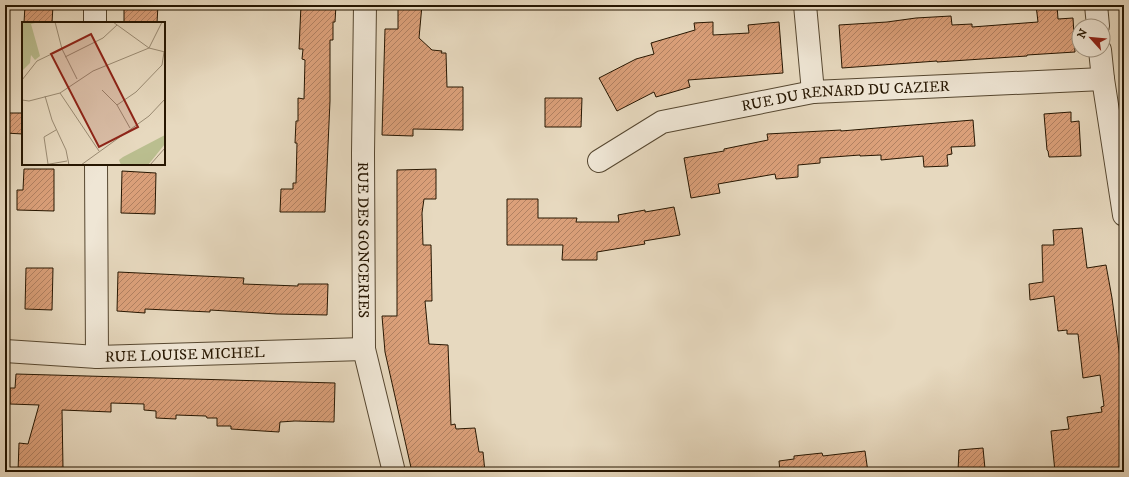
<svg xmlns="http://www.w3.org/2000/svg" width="1129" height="477" font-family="'IM FELL DW Pica',serif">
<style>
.building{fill:url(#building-hatch);stroke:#261601}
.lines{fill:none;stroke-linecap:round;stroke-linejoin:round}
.minor-casing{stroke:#564730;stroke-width:24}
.minor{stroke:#efe6d5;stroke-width:22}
.labels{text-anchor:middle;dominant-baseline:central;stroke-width:4;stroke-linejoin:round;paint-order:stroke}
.street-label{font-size:15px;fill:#261601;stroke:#efe6d5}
.inset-road{fill:none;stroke:#9a8b73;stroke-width:1}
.view{fill:#8f2418;fill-opacity:0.15;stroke:#8f2418;stroke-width:2}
.inset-edge{fill:none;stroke:#261601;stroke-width:2}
</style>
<defs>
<pattern id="building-hatch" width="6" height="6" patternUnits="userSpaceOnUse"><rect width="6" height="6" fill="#dba07a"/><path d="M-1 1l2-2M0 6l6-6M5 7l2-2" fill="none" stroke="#b18162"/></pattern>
</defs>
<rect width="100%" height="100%" fill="#e7d9bf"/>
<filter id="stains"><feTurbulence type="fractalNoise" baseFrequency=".005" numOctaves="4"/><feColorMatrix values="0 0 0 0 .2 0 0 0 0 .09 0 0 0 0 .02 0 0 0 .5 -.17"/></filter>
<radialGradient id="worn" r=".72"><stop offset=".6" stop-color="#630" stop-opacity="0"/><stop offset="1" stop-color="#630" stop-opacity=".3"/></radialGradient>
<!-- building -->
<path class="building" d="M 25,5 L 53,5 L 52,23 L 24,23 Z
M 124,5 L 158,5 L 157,23 L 124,23 Z
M 301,5 L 336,5 L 335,22 L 333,22 L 333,40 L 330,40 L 330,101 L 325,212 L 280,212 L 281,189 L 293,189 L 293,183 L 296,183 L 297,143 L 295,143 L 296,121 L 298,121 L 298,98 L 304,99 L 305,60 L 302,59 L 303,49 L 299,49 Z
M 398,5 L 422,5 L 419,38 L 432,50 L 442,51 L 441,53 L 446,53 L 447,87 L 463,87 L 463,130 L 413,129 L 413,136 L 382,135 L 385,29 L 398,29 Z
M 1036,5 L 1057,5 L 1058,19 L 1073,18 L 1075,52 L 1027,55 L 1027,56 L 937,62 L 937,61 L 842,68 L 839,25 L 887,22 L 916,18 L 951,16 L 952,25 L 972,24 L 972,27 L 1038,22 Z
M 713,22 L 713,35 L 749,33 L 748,25 L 779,22 L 783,73 L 688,80 L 690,87 L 656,97 L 654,92 L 617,111 L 599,78 L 636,59 L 654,54 L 651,43 L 695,30 L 694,23 Z
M 545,98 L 582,98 L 581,127 L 545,127 Z
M 1071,112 L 1071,122 L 1079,121 L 1081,156 L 1049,157 L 1048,151 L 1047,150 L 1044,114 Z
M 5,113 L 23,113 L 23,134 L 5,133 Z
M 973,120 L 975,146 L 951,147 L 952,154 L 947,155 L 948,166 L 924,167 L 923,156 L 881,160 L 881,155 L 860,156 L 860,155 L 820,158 L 820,163 L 798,165 L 798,177 L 776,179 L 775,174 L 718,184 L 720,193 L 691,198 L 684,158 L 724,151 L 724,149 L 768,140 L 767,134 L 841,130 L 841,131 Z
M 24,169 L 54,169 L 54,211 L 17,210 L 17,190 L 23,190 Z
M 436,169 L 436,199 L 424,199 L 422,213 L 423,245 L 431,245 L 432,301 L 425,301 L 429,344 L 448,345 L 451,425 L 455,424 L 456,429 L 475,428 L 479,452 L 483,452 L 485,472 L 412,472 L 385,352 L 382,316 L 397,316 L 397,170 Z
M 122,171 L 156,173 L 155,214 L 121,213 Z
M 507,199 L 538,199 L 538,218 L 577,218 L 576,222 L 619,222 L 618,215 L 645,210 L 645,212 L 674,207 L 680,235 L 644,241 L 645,244 L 597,252 L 597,260 L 562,260 L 563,245 L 507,245 Z
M 1082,228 L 1087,268 L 1106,265 L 1112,298 L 1124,388 L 1124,419 L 1119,420 L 1121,472 L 1055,472 L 1051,431 L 1069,429 L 1067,417 L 1102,412 L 1101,407 L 1104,406 L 1100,375 L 1083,378 L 1078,334 L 1067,334 L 1067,330 L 1058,331 L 1054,296 L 1030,300 L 1029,284 L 1043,282 L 1042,245 L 1054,245 L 1053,230 Z
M 26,268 L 53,268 L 52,310 L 25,309 Z
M 118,272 L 244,278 L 243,284 L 298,286 L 298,284 L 328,284 L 327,315 L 277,314 L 210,310 L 210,312 L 145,309 L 145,313 L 117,311 Z
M 16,374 L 335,383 L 334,422 L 295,421 L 280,422 L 279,432 L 231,429 L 231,426 L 217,426 L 217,418 L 207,418 L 206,416 L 176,415 L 176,419 L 156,418 L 156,411 L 144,410 L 144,404 L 111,403 L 111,412 L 62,410 L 63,468 L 61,468 L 61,472 L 18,472 L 19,443 L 28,444 L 39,405 L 10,404 L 10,388 L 15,388 Z
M 983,448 L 985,469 L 958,471 L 959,450 Z
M 865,451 L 868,472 L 780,472 L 779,461 L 794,459 L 794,456 L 822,453 L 823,456 Z"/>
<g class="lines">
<!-- minor casing -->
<g class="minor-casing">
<g id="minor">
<path d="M 95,5 L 95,23"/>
<path id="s1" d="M 365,5 L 363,153 L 364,349 L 394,472"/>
<path d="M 805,5 L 813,92"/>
<path d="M 1096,5 L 1098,26"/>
<path d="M 1100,50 L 1103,79 L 1124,215"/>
<path id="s2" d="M 599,161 L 662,122 L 813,92 L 1103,79"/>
<path d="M 96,164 L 97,357"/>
<path id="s3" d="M 5,351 L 97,357 L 364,349"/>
</g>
</g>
<!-- minor -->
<use href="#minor" class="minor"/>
</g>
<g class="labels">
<!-- street labels -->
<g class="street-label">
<text stroke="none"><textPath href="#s2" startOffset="260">RUE DU RENARD DU CAZIER</textPath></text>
<text stroke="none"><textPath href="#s1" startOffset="235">RUE DES GONCERIES</textPath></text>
<text stroke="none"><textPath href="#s3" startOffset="180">RUE LOUISE MICHEL</textPath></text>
</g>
</g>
<!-- overview -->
<g transform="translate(22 22)">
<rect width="143" height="143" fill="#e7d9bf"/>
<path d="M 0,0 L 17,0 L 9,2 L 18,34 L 13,38 L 9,33 L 8,41 L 0,49 Z" fill="#babe8f"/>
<path d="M 143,113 L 143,122 L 126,143 L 99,143 L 97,138 L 101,135 Z" fill="#babe8f"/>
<path class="inset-road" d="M 33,0 L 40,27 L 55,57M 91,0 L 127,26 L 143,30M 127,26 L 140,0M 43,35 L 81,16 L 95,3M 0,58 L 15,39 L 40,27M 80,68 L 95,83 L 108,106M 38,71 L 77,129M 23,74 L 30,98 L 44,128 L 47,143M 0,78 L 7,79 L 38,71 L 71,49 L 127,26M 95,83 L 114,70 L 140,43 L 142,30M 26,142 L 22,115 L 34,108M 22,143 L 45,139M 59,143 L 127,94 L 143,77M 128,143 L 143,126"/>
<path class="view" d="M 69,12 L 116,105 L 77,125 L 29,32 Z"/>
<rect width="143" height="143" class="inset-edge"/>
</g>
<!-- margin -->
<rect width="1129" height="477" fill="none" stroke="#e7d9bf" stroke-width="20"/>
<rect x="6" y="6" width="1117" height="465" fill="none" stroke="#261601" stroke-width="2"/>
<rect x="10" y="10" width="1109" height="457" fill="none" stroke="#261601"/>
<!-- north arrow -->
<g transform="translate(1091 38) rotate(297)"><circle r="19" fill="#efe6d5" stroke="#9f9380"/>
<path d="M0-3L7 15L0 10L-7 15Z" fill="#8f2418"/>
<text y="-6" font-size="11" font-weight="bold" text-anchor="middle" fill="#261601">N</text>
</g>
<rect width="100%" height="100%" filter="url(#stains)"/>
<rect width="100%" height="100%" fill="url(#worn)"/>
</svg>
